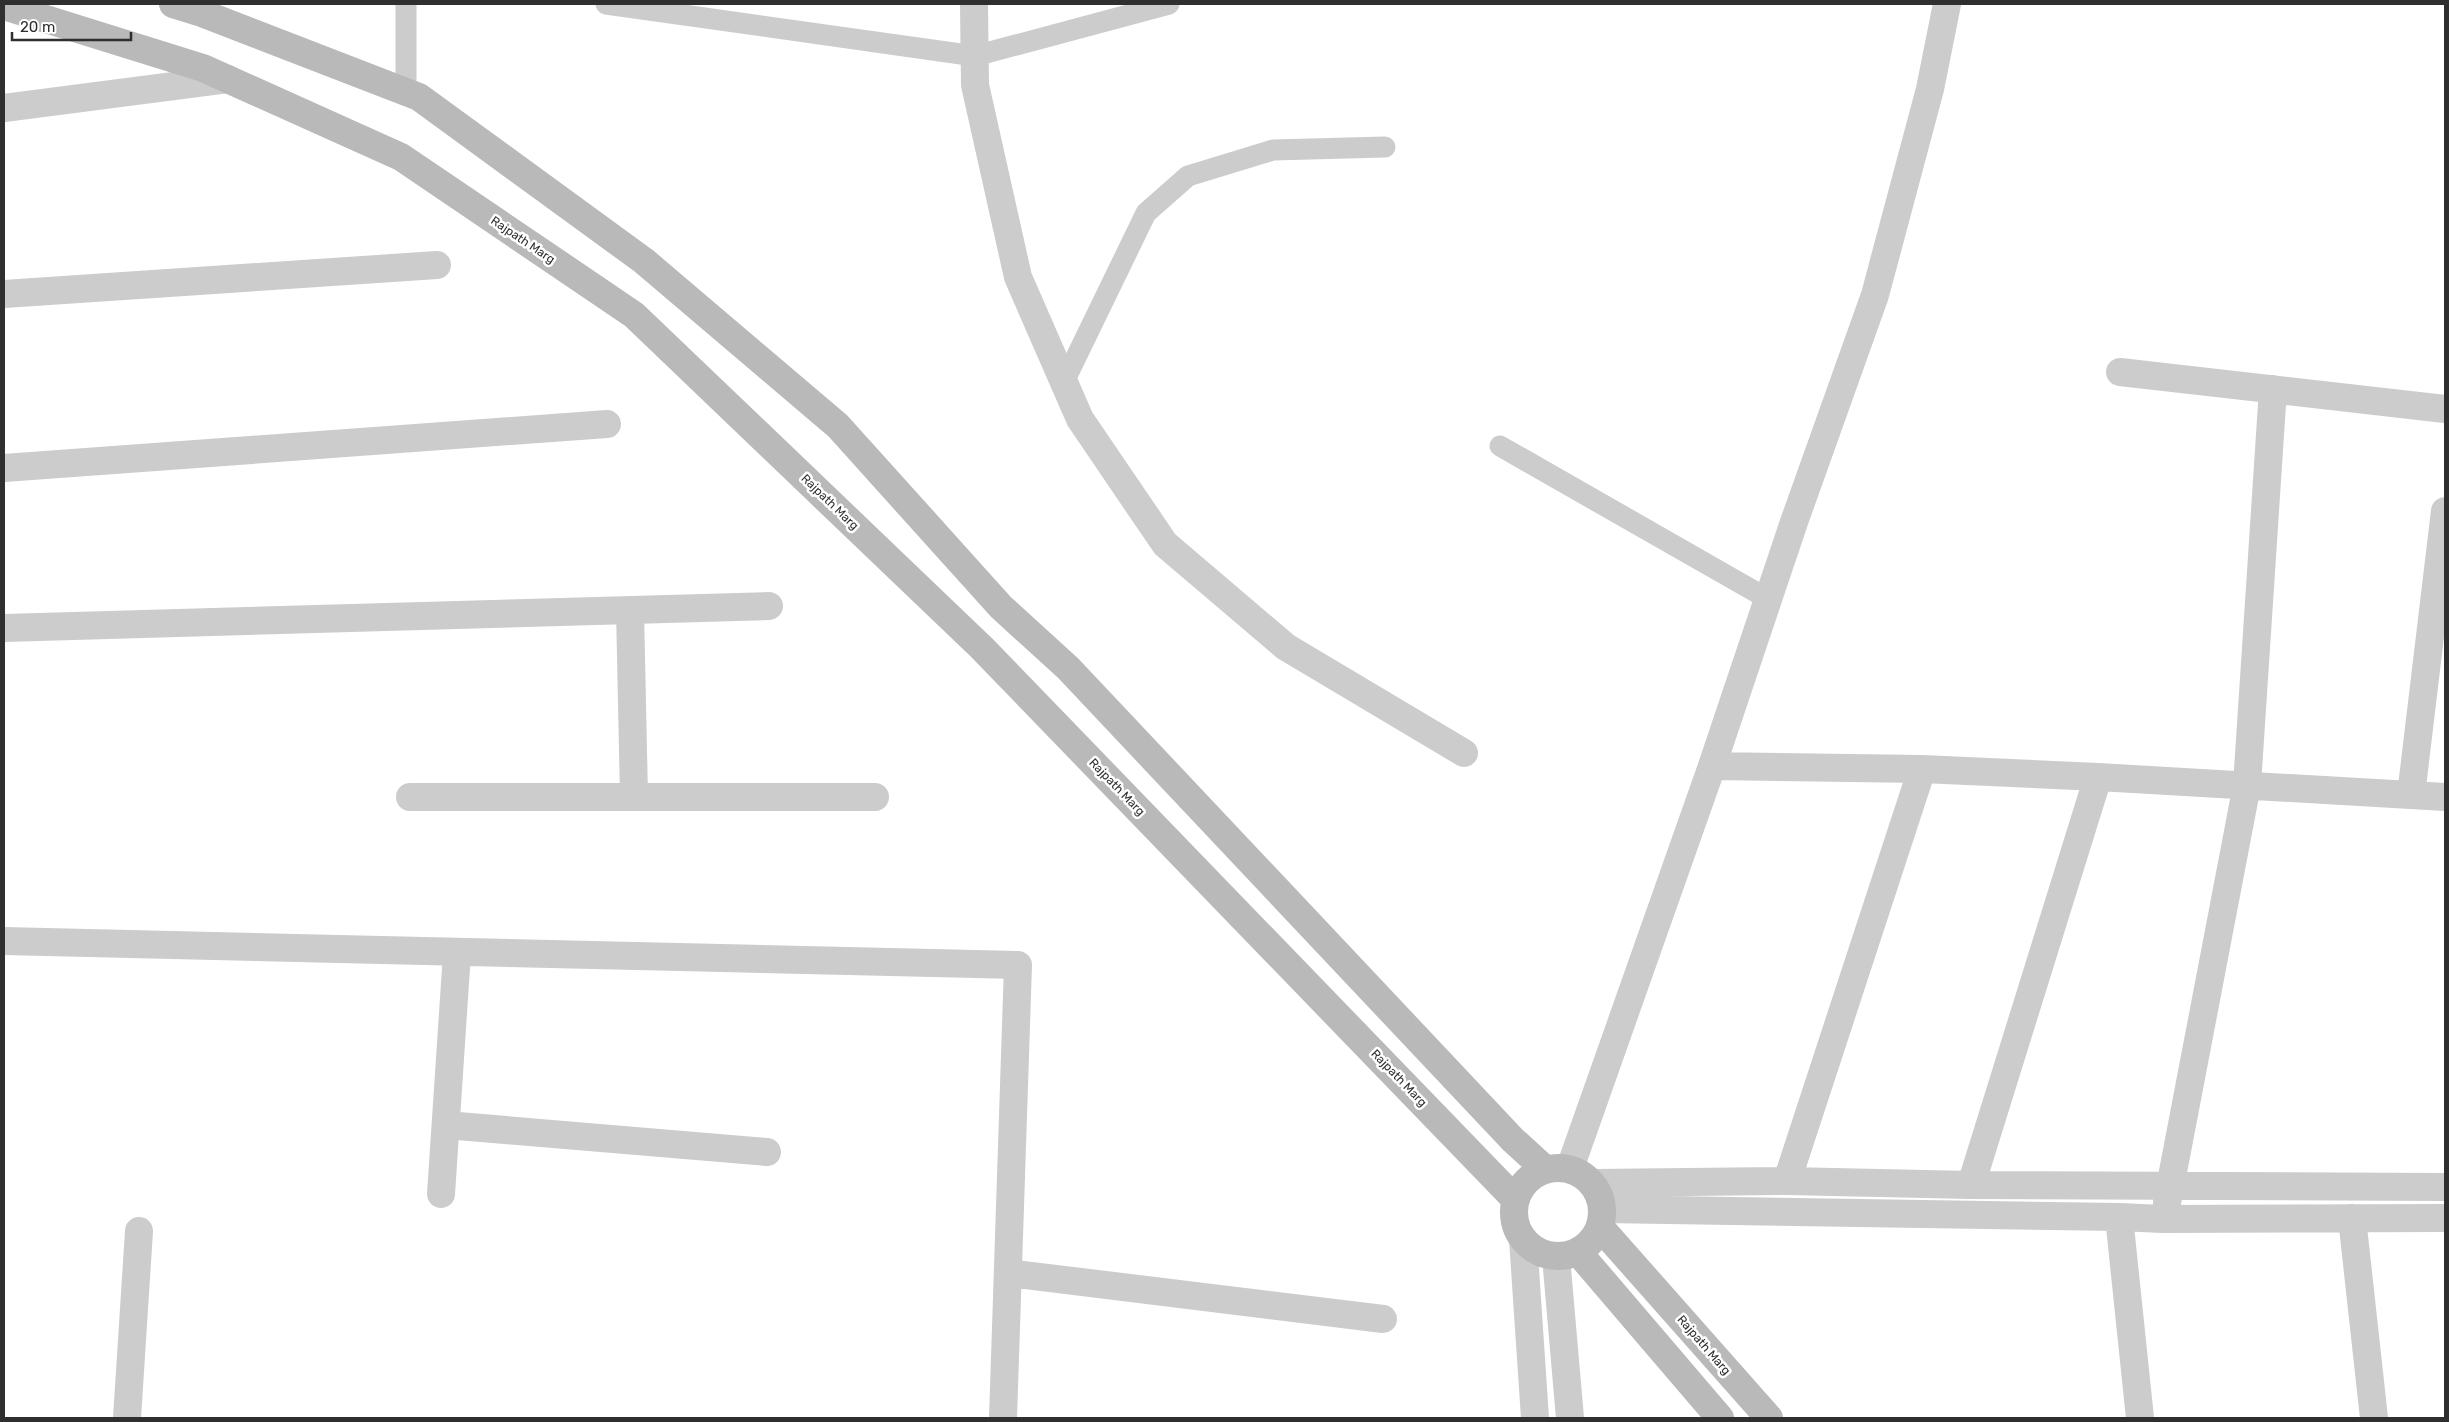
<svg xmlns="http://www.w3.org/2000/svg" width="2449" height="1422" font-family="Rubik,sans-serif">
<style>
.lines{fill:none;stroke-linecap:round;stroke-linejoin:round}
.service{stroke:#ccc;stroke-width:21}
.minor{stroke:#ccc;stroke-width:28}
.tertiary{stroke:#ccc;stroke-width:28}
.secondary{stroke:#b9b9b9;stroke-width:28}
.labels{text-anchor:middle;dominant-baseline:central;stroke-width:5;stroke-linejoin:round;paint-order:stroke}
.street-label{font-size:12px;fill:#2f2f2f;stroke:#fff}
</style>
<rect width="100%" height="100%" fill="#fff"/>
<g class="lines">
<!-- service -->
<path class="service" d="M 406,4 L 406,92
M 606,4 L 975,56 L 1169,4
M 1064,382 L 1146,213 L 1188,176 L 1273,150 L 1385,147
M 1500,446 L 1768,599"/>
<!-- minor -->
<path class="minor" d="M 974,4 L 975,85 L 1018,277 L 1080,419 L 1165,544 L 1286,647 L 1464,753
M 4,108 L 228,79
M 4,294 L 437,265
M 2120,372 L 2445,409
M 4,468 L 607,424
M 630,610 L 634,797
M 4,628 L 769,606
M 1712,766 L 1922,769 L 2098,777 L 2445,797
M 2411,795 L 2445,511
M 410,797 L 875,797
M 4,941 L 1018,965 L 1003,1418
M 446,1125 L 767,1152
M 1570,1168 L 1712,766 L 1794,522 L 1875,295 L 1930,89 L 1947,4
M 1787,1181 L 1922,769
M 1593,1183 L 1787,1181 L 1971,1185 L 2445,1187
M 1971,1185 L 2098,777
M 441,1194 L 457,953
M 2167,1203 L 2247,785 L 2273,389
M 1603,1209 L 2119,1217 L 2163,1219 L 2445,1218
M 2119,1217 L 2140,1418
M 2352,1218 L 2374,1418
M 1008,1273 L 1383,1319
M 127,1418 L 139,1231"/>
<!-- tertiary -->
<path class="tertiary" d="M 1523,1239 L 1535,1418
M 1556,1257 L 1570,1418"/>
<!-- secondary -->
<path class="secondary" d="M 173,4 L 199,12 L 419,97 L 644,261 L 838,426 L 1001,607 L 1068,668 L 1513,1140 L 1545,1169
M 4,6 L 203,68 L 401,157 L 634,315 L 982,648 L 1515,1199
M1514 1212a44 44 0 1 1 88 0a44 44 0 1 1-88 0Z
M 1600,1227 L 1769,1418
M 1578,1252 L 1720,1418"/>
</g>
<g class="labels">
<!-- street labels -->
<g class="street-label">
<text transform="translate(523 240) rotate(34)">Rajpath Marg</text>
<text transform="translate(830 502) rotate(44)">Rajpath Marg</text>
<text transform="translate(1117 787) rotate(46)">Rajpath Marg</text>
<text transform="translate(1399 1078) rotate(46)">Rajpath Marg</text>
<text transform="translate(1704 1345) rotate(49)">Rajpath Marg</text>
</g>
</g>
<!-- border -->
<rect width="2449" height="1422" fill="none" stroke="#2f2f2f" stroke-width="10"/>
<!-- scale -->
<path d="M12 32v8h119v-8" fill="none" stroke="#2f2f2f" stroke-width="2.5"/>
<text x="20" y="32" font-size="15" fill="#2f2f2f" stroke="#ffffff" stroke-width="4" paint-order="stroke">20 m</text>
</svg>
